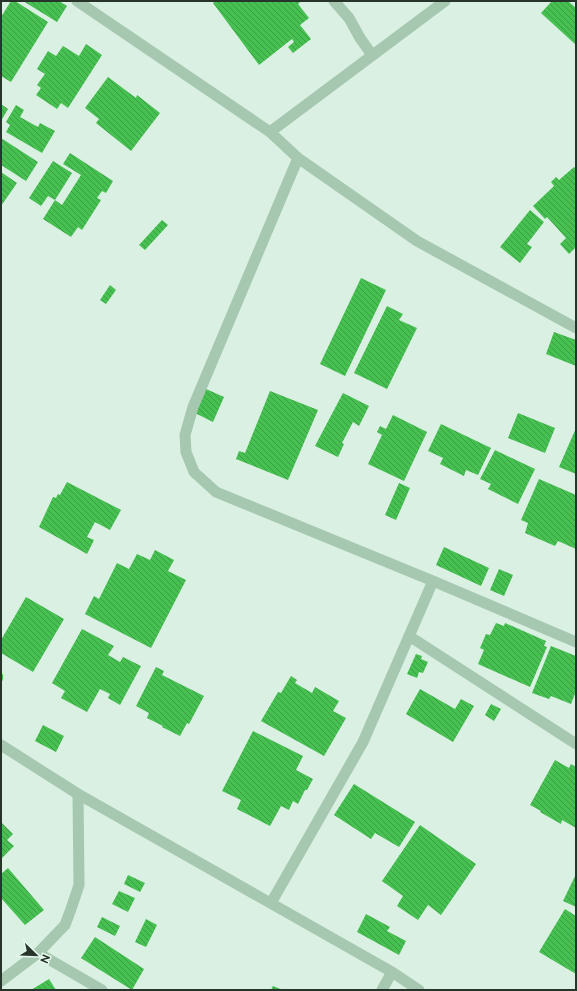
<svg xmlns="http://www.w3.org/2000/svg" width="577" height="991" font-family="Raleway,sans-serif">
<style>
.building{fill:url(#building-back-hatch)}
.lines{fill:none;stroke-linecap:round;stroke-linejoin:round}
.minor{stroke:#a6c7b0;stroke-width:11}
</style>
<defs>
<pattern id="building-back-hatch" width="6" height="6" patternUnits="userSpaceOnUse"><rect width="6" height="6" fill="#47c052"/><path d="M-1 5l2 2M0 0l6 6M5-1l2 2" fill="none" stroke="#3b9d44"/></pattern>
</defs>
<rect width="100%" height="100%" fill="#d9f0e2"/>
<!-- building -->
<path class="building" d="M 11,1 L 15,1 L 48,22 L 11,82 L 1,76 L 1,17 Z
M 23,1 L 59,1 L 67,6 L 57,22 Z
M 215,1 L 301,1 L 298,4 L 309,18 L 300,25 L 311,39 L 293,53 L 288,47 L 294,42 L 292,39 L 259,65 L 213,3 Z
M 552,1 L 568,1 L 576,8 L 576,45 L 541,13 Z
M 86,44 L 102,55 L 68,108 L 61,103 L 57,109 L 36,95 L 41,88 L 37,85 L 45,74 L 37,69 L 48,51 L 56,56 L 63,46 L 79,56 Z
M 108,77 L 136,98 L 137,95 L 160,113 L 131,151 L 96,123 L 99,119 L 85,108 Z
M 1,104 L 8,109 L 1,121 Z
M 16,105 L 24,110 L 20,117 L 38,127 L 40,123 L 55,131 L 42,153 L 6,132 L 10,125 L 6,122 Z
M 1,138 L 38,162 L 26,181 L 1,165 Z
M 70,153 L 113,181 L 106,193 L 102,191 L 97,198 L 101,200 L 82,230 L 78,227 L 71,237 L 43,219 L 55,200 L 62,205 L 81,175 L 63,164 Z
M 53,161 L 72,173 L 55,200 L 48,196 L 41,206 L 29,198 Z
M 574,167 L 576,169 L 576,247 L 569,254 L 560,244 L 566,238 L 547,217 L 545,219 L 533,206 L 554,186 L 551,182 L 556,177 L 559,180 Z
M 1,172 L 17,183 L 1,206 Z
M 530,210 L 544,222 L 527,244 L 532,247 L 520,263 L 500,247 Z
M 162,220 L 168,225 L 145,250 L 139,245 Z
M 361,278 L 386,290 L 345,376 L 320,364 Z
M 110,285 L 116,290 L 106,304 L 100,300 Z
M 387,306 L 403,314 L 399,320 L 417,328 L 387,389 L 354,373 Z
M 554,332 L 576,340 L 576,366 L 546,354 Z
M 206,389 L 224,397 L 213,422 L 195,413 Z
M 270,391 L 318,410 L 288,480 L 236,459 L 239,451 L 245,453 Z
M 343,393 L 369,406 L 359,426 L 353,422 L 342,443 L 344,444 L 338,457 L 315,446 Z
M 518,413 L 555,428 L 545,453 L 508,438 Z
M 393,415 L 427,432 L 404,481 L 368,464 L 382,435 L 377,432 L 380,426 L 386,429 Z
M 441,424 L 491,448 L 478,475 L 466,470 L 464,476 L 440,464 L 443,458 L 428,451 Z
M 576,428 L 576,474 L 559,467 Z
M 495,450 L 535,469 L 518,504 L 488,489 L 491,484 L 480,479 Z
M 539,479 L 576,495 L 576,549 L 558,541 L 555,546 L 525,533 L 528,523 L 521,520 Z
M 67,482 L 121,510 L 110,530 L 95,522 L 87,537 L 94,540 L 87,554 L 39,527 L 53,497 L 56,498 L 58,494 L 60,495 Z
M 399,483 L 410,488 L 396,520 L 385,515 Z
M 444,547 L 489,568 L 481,586 L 436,565 Z
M 155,550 L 174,560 L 168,571 L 186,580 L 151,648 L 85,614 L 94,596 L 99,599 L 117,563 L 129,569 L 137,554 L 150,560 Z
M 499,569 L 513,575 L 504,596 L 490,590 Z
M 26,597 L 64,619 L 33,672 L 1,653 L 1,640 Z
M 496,623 L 504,626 L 505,623 L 546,641 L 544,646 L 547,647 L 530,687 L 478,664 L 484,650 L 480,648 L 486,634 L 490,635 Z
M 82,629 L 114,646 L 108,655 L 120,662 L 123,657 L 141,666 L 120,705 L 108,698 L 110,694 L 100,689 L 87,712 L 61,698 L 65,691 L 52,683 Z
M 551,646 L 576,656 L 576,691 L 571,704 L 551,696 L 549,699 L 532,693 Z
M 416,654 L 422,656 L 421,659 L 428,662 L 423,673 L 419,672 L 417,678 L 407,674 Z
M 156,667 L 164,671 L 162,675 L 204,696 L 189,724 L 187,723 L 180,736 L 162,727 L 163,726 L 147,718 L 149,713 L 136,706 Z
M 1,672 L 3,675 L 3,679 L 1,684 Z
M 291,676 L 297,680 L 295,683 L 312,693 L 315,687 L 339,701 L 333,711 L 346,718 L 324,756 L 261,721 L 278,692 L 281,693 Z
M 420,689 L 455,709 L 461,699 L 474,706 L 453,742 L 406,714 Z
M 491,704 L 501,709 L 494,721 L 485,715 Z
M 43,725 L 64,736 L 56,752 L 35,741 Z
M 253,731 L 303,756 L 296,770 L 313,779 L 307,790 L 305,790 L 298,804 L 293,801 L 289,810 L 281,806 L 270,826 L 237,809 L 241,800 L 222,791 Z
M 555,760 L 569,768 L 571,764 L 576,767 L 576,828 L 562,820 L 561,824 L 540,812 L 541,811 L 530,805 Z
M 354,784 L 415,822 L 399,847 L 375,833 L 371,839 L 334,815 Z
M 1,822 L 13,834 L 7,840 L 14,846 L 1,859 Z
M 420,825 L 476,864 L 441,915 L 428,905 L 418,920 L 397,906 L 403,896 L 382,881 Z
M 8,868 L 44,910 L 25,925 L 1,898 L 1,874 Z
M 576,874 L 576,907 L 563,901 Z
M 128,875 L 145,883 L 140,892 L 124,884 Z
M 119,891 L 135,898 L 128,912 L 112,904 Z
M 565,909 L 576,916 L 576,974 L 539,952 Z
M 366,914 L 390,927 L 387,931 L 406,941 L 399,955 L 357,932 Z
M 102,917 L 120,926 L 115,936 L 97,927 Z
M 146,919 L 157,925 L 146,947 L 135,942 Z
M 95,937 L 144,969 L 132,990 L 81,958 Z
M 49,979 L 56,990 L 31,990 Z
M 273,986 L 283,990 L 271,990 Z"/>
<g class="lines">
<!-- minor -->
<path class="minor" d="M 77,1 L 270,132 L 298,158 L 417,241 L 576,328
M 334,1 L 349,18 L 360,38 L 372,55
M 270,132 L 445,1
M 298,158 L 193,407 L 185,435 L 186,452 L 194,472 L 216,492 L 433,581 L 576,642
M 409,636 L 576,744
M 1,745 L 78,794 L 392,972 L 419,990
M 271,903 L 363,742 L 433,581
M 38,953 L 102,990
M 1,981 L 38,953 L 65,925 L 71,909 L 79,885 L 78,794
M 382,990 L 392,972"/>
</g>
<!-- border -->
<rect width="577" height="991" fill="none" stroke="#273429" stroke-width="4"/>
<!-- north arrow -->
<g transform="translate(36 955) rotate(113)" stroke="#e5f8ed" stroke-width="3" paint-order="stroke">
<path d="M0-3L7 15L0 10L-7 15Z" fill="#273429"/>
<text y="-6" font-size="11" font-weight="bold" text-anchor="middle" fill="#273429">N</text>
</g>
</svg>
